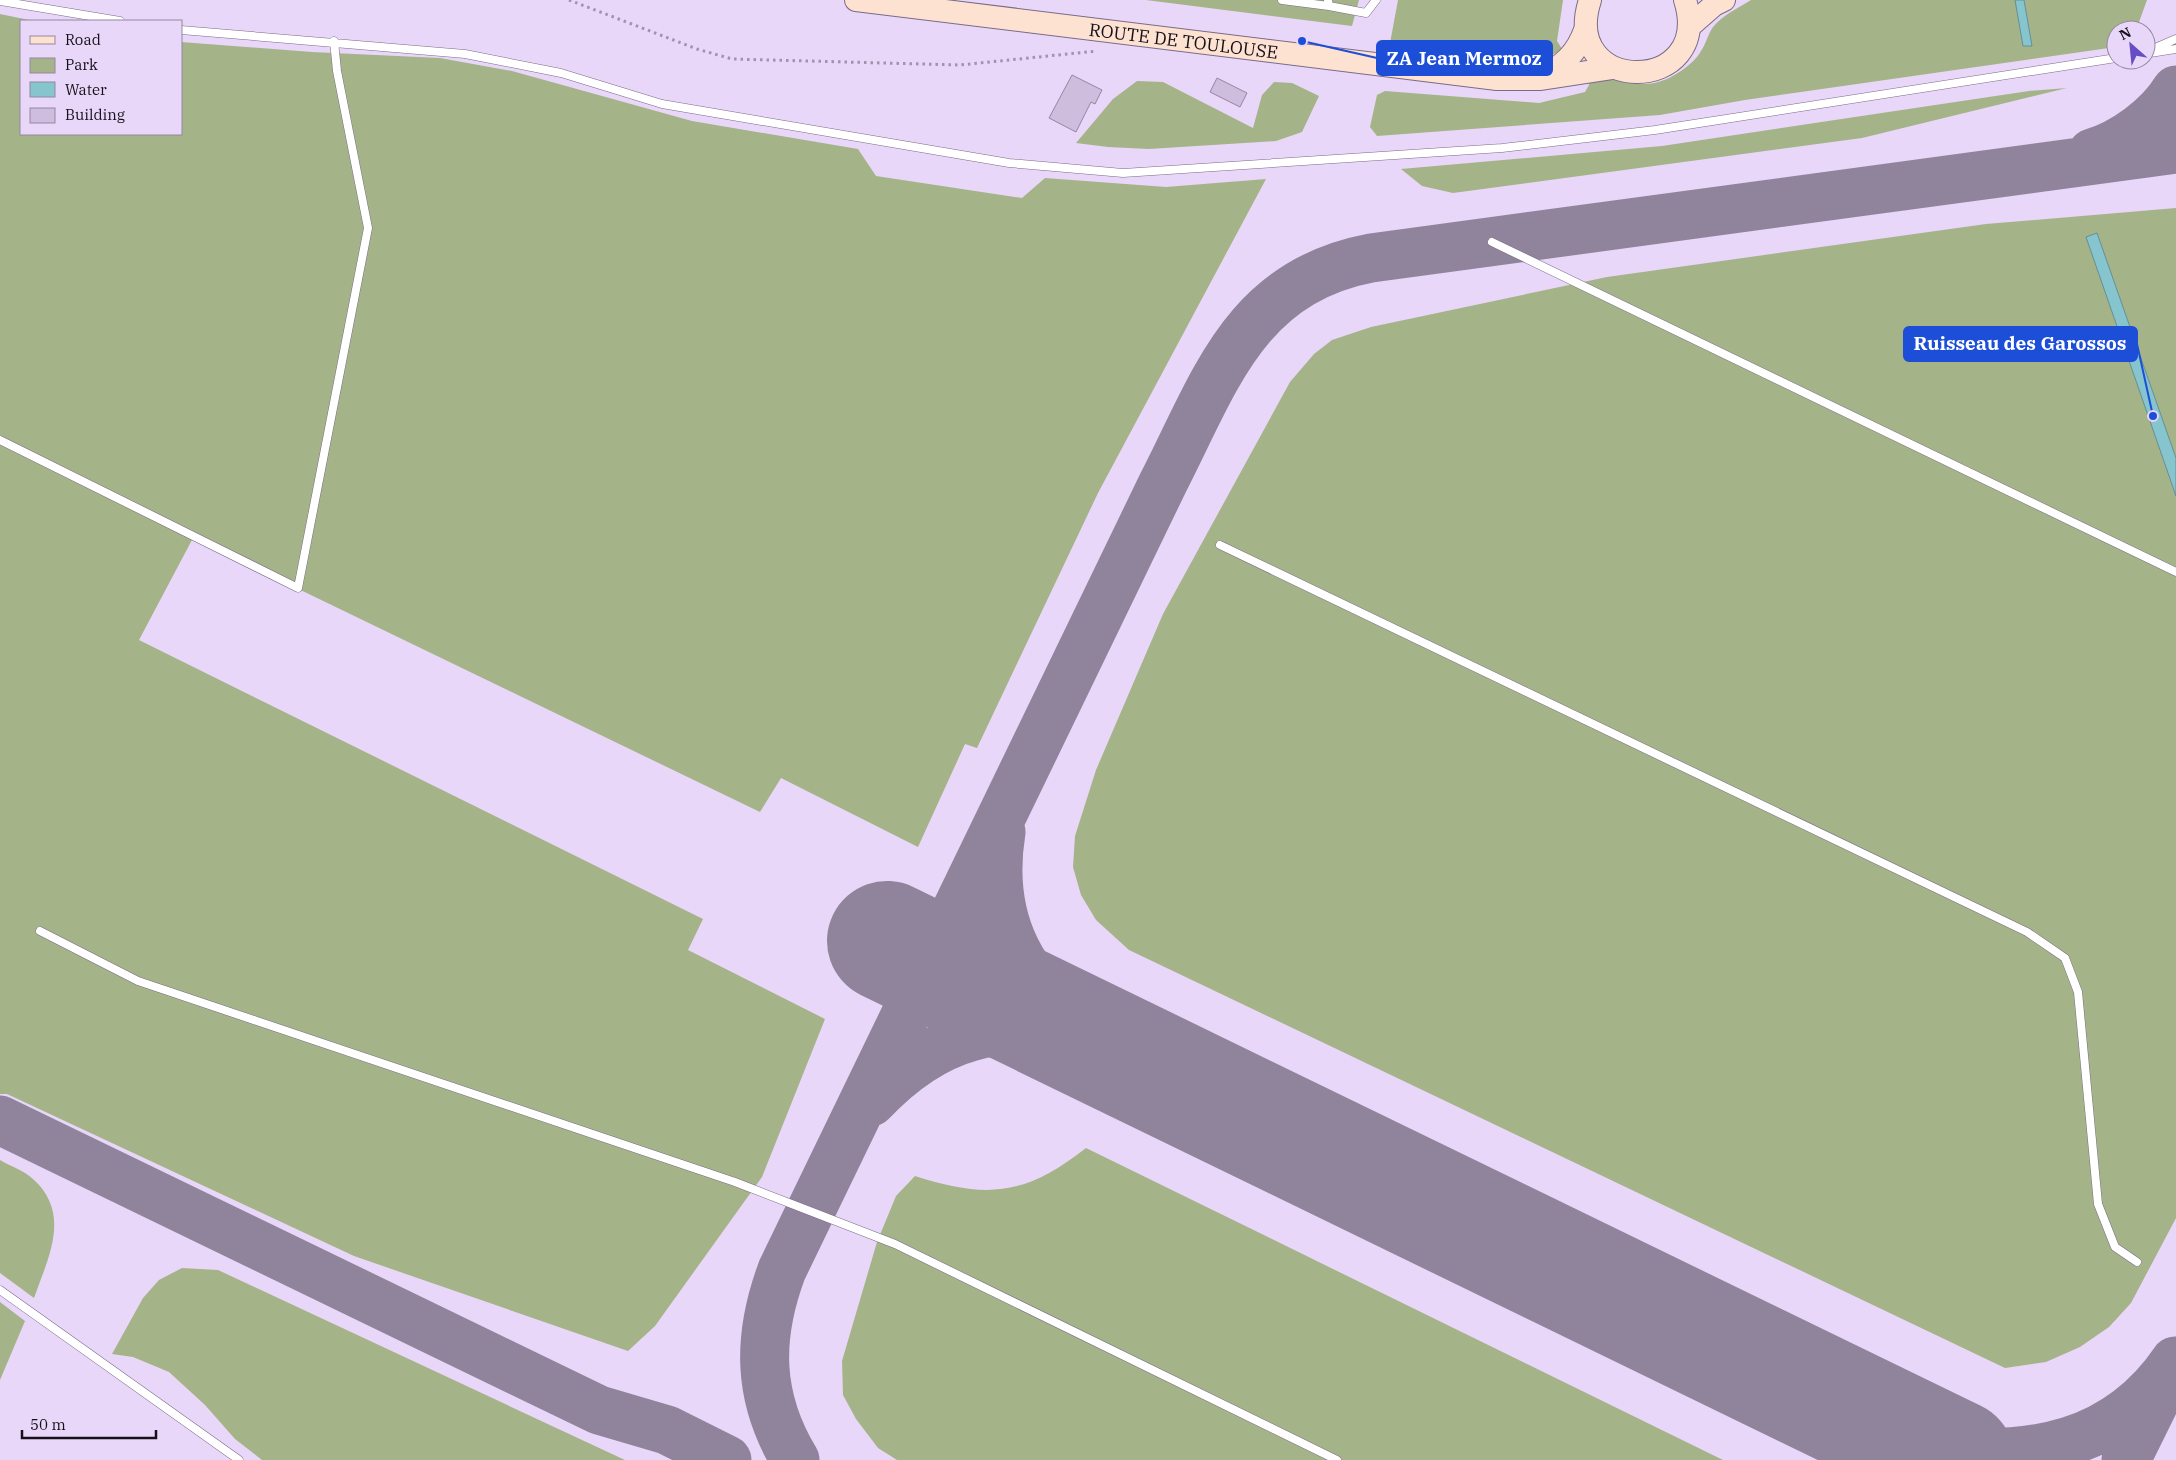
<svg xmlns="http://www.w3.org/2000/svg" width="2176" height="1460" font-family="'IBM Plex Serif',serif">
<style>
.green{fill:#a5b389}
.water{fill:#86c5cd;stroke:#648f98}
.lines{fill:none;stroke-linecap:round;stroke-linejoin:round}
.taxiway{stroke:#90849c;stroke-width:49}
.runway{stroke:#90849c;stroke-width:120}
.building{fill:#cebddd;stroke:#9586a3}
.lane-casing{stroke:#7a6b87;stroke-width:9}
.secondary-casing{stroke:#7a6b87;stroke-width:24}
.path{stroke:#a093ad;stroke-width:3;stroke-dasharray:2.5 4;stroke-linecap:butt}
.lane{stroke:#fff;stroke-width:8}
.secondary{stroke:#fde2d2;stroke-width:22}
.labels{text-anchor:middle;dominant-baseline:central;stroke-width:5;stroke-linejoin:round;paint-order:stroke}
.street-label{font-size:18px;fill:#16101b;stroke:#e8d7f8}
.leader{fill:none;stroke:#1d4ed8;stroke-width:2}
.callout-dot{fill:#1d4ed8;stroke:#e8d7f8;stroke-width:2}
.callout{fill:#1d4ed8;stroke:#1d4ed8;stroke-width:2}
.callout-label{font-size:19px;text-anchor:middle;font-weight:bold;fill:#fff}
</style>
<rect width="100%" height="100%" fill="#e8d7f8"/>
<!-- green -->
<path class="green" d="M 1146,0 L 1359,0 L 1352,26 Z
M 1398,0 L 1563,0 L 1557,41 L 1562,49 C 1519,80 1439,60 1388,54 Z
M 1751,0 L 2147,0 L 2139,22 L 2134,30 L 2116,30 L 2116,47 L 1745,100 L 1660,115 L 1377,136 L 1370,127 L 1377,95 L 1385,91 L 1539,103 L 1585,92 L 1589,85 L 1589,76 C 1612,75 1635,89 1658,82 C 1672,79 1694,64 1701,51 C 1706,44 1708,34 1713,27 C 1723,15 1738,8 1751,0 Z
M 0,14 L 34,21 L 21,21 L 21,134 L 181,134 L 181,42 L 312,52 L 440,58 L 512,71 L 692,121 L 858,149 L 876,176 L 1022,198 L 1045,178 L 1166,187 L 1266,179 L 1098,493 L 977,748 L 965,744 L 918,847 L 781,778 L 760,812 L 193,538 L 139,640 L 703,919 L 688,950 L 825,1019 L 762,1177 L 655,1326 L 628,1351 L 354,1256 L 7,1094 L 0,1094 Z
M 1137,81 L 1163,82 L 1253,128 L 1262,95 L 1274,82 L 1292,83 L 1319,96 L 1302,132 L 1276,141 L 1149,149 L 1108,147 L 1076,143 L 1113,99 Z
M 2067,88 L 1862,138 L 1453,193 L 1422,186 L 1401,169 L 1662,146 L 2029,91 Z
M 2176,208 L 2176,1218 L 2131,1303 L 2109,1327 L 2080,1347 L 2046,1362 L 2005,1368 L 1129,950 L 1096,920 L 1081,895 L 1073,867 L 1075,836 L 1096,770 L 1163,614 L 1290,382 L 1314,354 L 1332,340 L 1371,327 L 1607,277 L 1986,224 Z
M 1086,1148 L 1723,1460 L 897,1460 L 878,1448 L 856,1419 L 843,1395 L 842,1361 L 877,1242 L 896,1196 L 915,1176 C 987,1199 1025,1196 1086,1148 Z
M 0,1160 C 10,1166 25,1171 33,1179 C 72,1214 48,1258 34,1298 L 0,1273 Z
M 182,1268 L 218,1270 L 625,1460 L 262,1460 L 235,1439 L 205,1405 L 169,1372 L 133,1357 L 112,1354 L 143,1298 L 159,1280 Z
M 0,1302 L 25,1321 L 0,1380 Z"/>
<!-- water -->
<path class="water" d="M 2015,0 L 2024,0 L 2032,46 L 2023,46 Z
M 2097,233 L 2176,458 L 2176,496 L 2086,237 Z"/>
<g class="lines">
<!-- taxiway -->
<path class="taxiway" d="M 2092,153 C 2123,144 2159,118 2176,90
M 1001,832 C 986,926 1025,981 1091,1040
M 871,1102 C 936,1033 1001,1017 1091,1040
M 0,1120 L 599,1410 L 667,1430 L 727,1460
M 1934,1450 C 2031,1460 2117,1446 2175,1361
M 795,1460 C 757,1397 757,1337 782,1270 L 1163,483 C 1215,382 1244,282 1371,258 L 2176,149
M 2126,1460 L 2159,1393"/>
<!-- runway -->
<path class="runway" d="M 887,941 L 1955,1460"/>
</g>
<!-- building -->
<path class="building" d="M 1072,75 L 1102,90 L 1095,104 L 1091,102 L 1076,132 L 1049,118 Z
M 1217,78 L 1247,93 L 1240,107 L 1210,92 Z"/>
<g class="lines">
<!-- lane casing -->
<g class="lane-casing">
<path id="lane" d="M 1282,0 L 1329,6
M 1328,0 L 1329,6 L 1366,13 L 1376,0
M 0,1 L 120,21
M 181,30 L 465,54 L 561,73 L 662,104 L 1009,163 L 1123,173 L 1502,148 L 1655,130 L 2116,58
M 2146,52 L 2176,39
M 2150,53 L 2176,49
M 1492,242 L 2176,572
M 0,440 L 298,588 L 368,228 L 337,71 L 334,41
M 1220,545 L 2027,932 L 2065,958 L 2078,992 L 2098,1204 L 2115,1247 L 2137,1262
M 40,931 L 138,981 L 735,1182 L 895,1244 L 1337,1460
M 0,1290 L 239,1460"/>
</g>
<!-- secondary casing -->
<g class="secondary-casing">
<g id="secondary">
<path id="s1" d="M 856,0 L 1497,79 L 1541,79 L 1613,68"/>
<path d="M 1590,0 C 1559,96 1715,96 1685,0"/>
<path d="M 1690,26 L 1714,5 L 1724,0"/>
<path d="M 1543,78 C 1564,63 1576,55 1585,30"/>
</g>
</g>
<!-- path -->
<path class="path" d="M 569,0 L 697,49 L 732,59 L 960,65 L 1097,51"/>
<!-- lane -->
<use href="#lane" class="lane"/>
<!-- secondary -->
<use href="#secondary" class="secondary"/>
</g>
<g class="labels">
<!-- street labels -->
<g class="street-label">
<text stroke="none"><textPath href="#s1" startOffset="330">ROUTE DE TOULOUSE</textPath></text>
</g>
</g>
<!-- callouts -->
<path class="leader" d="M1302 41L1377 58M2153 416L2137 344"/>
<g class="callout-dot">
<circle cx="1302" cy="41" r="5"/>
<circle cx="2153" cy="416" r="5"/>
</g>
<g class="callout">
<rect x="1377" y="41" width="175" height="34" rx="5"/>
<rect x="1904" y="327" width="233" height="34" rx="5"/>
</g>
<g class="callout-label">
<text x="1464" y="65">ZA Jean Mermoz</text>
<text x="2020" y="350">Ruisseau des Garossos</text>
</g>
<!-- legend -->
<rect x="20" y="20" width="162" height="115" fill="#e8d7f8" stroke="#9487a0"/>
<rect x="30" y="36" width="25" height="8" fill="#fde2d2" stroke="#9487a0"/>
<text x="65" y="45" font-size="15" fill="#16101b">Road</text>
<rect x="30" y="58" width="25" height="15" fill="#a5b389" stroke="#9487a0"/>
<text x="65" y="70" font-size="15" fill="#16101b">Park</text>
<rect x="30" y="82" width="25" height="15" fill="#86c5cd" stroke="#9487a0"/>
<text x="65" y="95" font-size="15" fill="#16101b">Water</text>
<rect x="30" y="108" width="25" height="15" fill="#cebddd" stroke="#9487a0"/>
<text x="65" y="120" font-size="15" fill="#16101b">Building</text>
<!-- north arrow -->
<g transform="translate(2131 45) rotate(333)"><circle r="24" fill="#e8d7f8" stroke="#9487a0"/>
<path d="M0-4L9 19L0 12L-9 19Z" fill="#654dc6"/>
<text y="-8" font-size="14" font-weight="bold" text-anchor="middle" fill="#16101b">N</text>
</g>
<!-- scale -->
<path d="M22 1430v8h134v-8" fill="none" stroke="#16101b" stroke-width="2.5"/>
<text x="30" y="1430" font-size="15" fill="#16101b" stroke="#e8d7f8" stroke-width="4" paint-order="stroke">50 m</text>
</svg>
